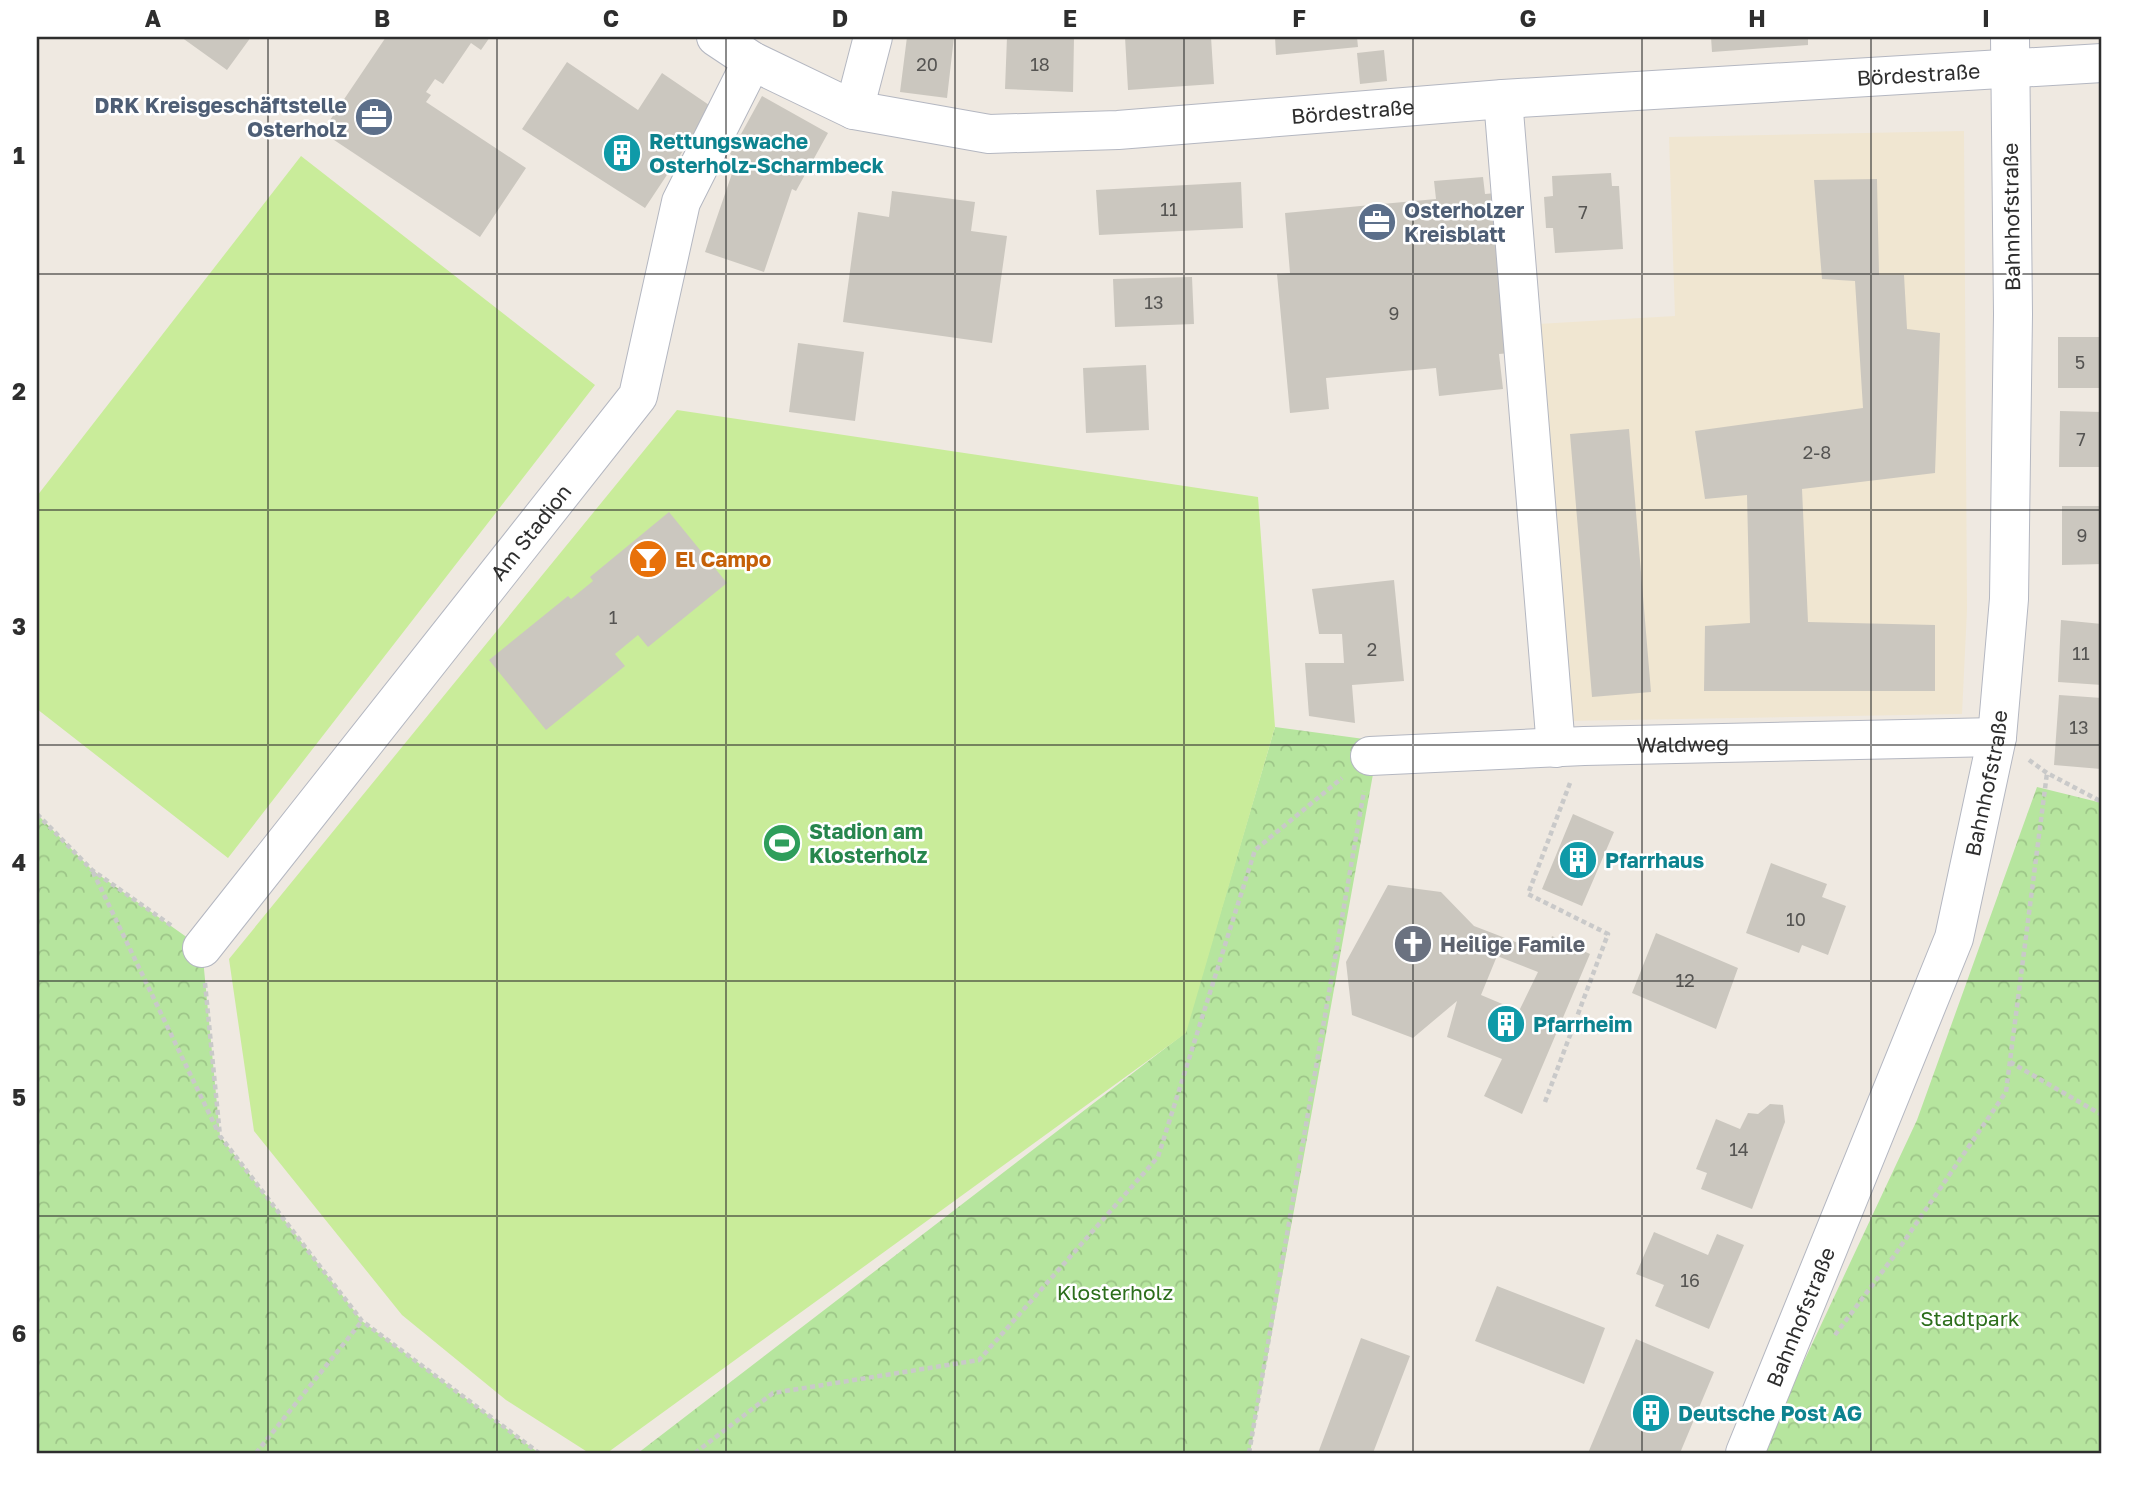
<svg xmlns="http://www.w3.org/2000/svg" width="2139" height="1490" font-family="'Golos Text',sans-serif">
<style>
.education{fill:#f0e6d1}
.forest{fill:url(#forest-crowns)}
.pitch{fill:#c9ec9a}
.building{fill:#cbc7bf;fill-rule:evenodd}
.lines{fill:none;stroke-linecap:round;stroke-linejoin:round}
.minor-casing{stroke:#b4b7c1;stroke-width:40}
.path{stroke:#c9c9c9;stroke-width:4.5;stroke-dasharray:5 3.5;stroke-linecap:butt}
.minor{stroke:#fff;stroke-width:38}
.grid{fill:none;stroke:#2e2e2e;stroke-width:2;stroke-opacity:0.55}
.labels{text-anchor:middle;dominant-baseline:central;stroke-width:5;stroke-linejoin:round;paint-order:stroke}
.number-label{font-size:18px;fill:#555452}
.street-label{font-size:21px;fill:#2e2e2e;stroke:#fff}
.service-label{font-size:21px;font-weight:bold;fill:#4e5e75;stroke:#fff;text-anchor:end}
.culture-label{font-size:21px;font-weight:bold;fill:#0d838f;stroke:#fff;text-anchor:start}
.food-label{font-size:21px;font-weight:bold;fill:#c56008;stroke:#fff;text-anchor:start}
.leisure-label{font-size:21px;font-weight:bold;fill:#27864d;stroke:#fff;text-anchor:start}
.worship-label{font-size:21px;font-weight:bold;fill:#5b616d;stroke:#fff;text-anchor:start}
.park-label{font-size:21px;fill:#2c6e1b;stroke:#fff}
.neatline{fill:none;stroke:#2e2e2e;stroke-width:2.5}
.grid-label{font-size:23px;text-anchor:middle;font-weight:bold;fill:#2e2e2e}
</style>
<defs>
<pattern id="forest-crowns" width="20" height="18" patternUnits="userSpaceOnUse" patternTransform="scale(1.75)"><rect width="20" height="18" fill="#b6e59e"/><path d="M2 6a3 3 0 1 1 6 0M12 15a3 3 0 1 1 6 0" fill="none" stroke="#9dc588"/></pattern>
</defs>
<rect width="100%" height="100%" fill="#efe9e1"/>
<!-- education -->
<path class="education" d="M 1964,131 L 1967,610 L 1962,714 L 1565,721 L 1538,324 L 1675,316 L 1669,137 Z"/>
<!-- forest -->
<path class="forest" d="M 1275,727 L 1379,741 L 1250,1453 L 638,1453 L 1185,1033 Z
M 2037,787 L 2102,803 L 2102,1453 L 1761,1453 L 1917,1120 Z
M 37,814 L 92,870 L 202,948 L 220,1136 L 362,1321 L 539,1453 L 37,1453 Z"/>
<!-- pitch -->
<path class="pitch" d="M 301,156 L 595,385 L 228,858 L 37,709 L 37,496 Z
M 677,410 L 1258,497 L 1275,727 L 1186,1033 L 607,1453 L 589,1453 L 506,1400 L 402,1315 L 254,1131 L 229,959 Z"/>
<!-- building -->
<path class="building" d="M 181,37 L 251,37 L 227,70 Z
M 386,37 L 490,37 L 481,50 L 471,43 L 443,84 L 435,79 L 426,92 L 431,95 L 426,102 L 526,168 L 480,237 L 322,132 Z
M 907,37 L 954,37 L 947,98 L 900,92 Z
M 1007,37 L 1074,38 L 1073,92 L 1005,89 Z
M 1125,37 L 1211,37 L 1214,84 L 1128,90 Z
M 1275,37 L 1357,37 L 1358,47 L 1276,55 Z
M 1711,37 L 1808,37 L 1808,45 L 1712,52 Z
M 1384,50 L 1387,81 L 1360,84 L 1357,53 Z
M 567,62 L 638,110 L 662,73 L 712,107 L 645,208 L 522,129 Z
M 762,96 L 828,133 L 796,191 L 792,189 L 764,272 L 705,252 L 737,159 L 730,154 Z
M 1611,173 L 1612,186 L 1619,186 L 1623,249 L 1555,253 L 1553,228 L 1546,228 L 1544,197 L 1553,196 L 1552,176 Z
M 1483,177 L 1485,194 L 1496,193 L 1511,353 L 1499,354 L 1503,389 L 1439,396 L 1436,368 L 1326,378 L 1329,409 L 1290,413 L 1277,274 L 1290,273 L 1285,213 L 1436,199 L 1434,181 Z
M 1877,179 L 1879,275 L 1904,275 L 1907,329 L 1940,333 L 1935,473 L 1802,489 L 1808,622 L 1935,625 L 1935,691 L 1704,691 L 1705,626 L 1750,623 L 1747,495 L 1705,499 L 1695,431 L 1863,408 L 1855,281 L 1822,279 L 1814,180 Z
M 1241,182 L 1243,228 L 1099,235 L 1096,190 Z
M 892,191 L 975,202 L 971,231 L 1007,236 L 992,343 L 843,322 L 858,212 L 889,217 Z
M 1192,277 L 1194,324 L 1115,327 L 1113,279 Z
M 2058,337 L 2102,337 L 2102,388 L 2058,388 Z
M 798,343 L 864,352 L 855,421 L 789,412 Z
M 1146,365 L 1149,430 L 1086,433 L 1083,368 Z
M 2060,411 L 2102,412 L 2102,467 L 2059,467 Z
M 1629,429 L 1651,692 L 1592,697 L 1570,434 Z
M 2062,506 L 2102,506 L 2102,564 L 2062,565 Z
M 669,512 L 727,583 L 648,647 L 638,635 L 615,654 L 625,666 L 546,730 L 489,660 L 568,596 L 571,599 L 593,581 L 590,577 Z
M 1394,580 L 1404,681 L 1352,685 L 1355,723 L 1309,716 L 1305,663 L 1344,663 L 1342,634 L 1319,634 L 1312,589 Z
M 2061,620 L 2102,624 L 2102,685 L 2058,682 Z
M 2059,695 L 2102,698 L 2101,769 L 2054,765 Z
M 1573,814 L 1614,832 L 1582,906 L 1542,889 Z
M 1771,863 L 1827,884 L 1822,897 L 1846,906 L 1828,955 L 1802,945 L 1799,953 L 1746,933 Z
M 1388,885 L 1441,892 L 1474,926 L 1547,954 L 1552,936 L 1590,954 L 1522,1114 L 1484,1096 L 1502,1059 L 1447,1037 L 1457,1001 L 1413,1038 L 1352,1015 L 1346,962 ZM 1497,956 L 1538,972 L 1519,1011 L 1481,995 Z
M 1656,933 L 1738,968 L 1716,1029 L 1632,993 Z
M 1770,1104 L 1783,1105 L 1785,1122 L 1752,1209 L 1701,1189 L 1707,1173 L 1696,1169 L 1716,1119 L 1740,1129 L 1748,1113 L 1758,1114 Z
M 1654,1232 L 1708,1255 L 1717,1234 L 1744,1245 L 1709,1329 L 1655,1306 L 1664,1285 L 1636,1274 Z
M 1497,1286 L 1605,1328 L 1584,1384 L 1475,1341 Z
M 1361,1338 L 1410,1356 L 1373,1453 L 1318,1453 Z
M 1636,1339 L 1714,1372 L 1680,1453 L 1588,1453 Z"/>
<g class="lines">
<!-- minor casing -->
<g class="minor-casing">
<g id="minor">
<path id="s1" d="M 716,37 L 752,61 L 854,110 L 989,134 L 1118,130 L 1503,99 L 2102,63"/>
<path d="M 1503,99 L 1556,748"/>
<path d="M 854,110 L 873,37"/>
<path id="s2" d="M 1370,756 L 1584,746 L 1997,737"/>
<path id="s3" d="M 202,948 L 638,396 L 681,202 L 752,61"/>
<path id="s4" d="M 1745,1453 L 1954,938 L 1997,737 L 2009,599 L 2013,314 L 2010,37"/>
</g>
</g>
<!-- path -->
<path class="path" d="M 2029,760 L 2047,773 L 2102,802
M 37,814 L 92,870 L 172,926
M 93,872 L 218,1132
M 205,983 L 220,1136 L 362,1321 L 539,1453
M 2010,1062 L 2102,1115
M 1545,1102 L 1608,934 L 1528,894 L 1570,783
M 1835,1335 L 1894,1256 L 2006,1092 L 2047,773
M 256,1453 L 362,1321
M 695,1453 L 773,1393 L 979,1360 L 1158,1157 L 1255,850 L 1342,778
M 1249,1453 L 1364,791"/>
<!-- minor -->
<use href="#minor" class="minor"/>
</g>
<!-- grid -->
<path class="grid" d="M 268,37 L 268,1453M 497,37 L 497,1453M 726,37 L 726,1453M 955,37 L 955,1453M 1184,37 L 1184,1453M 1413,37 L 1413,1453M 1642,37 L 1642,1453M 1871,37 L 1871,1453M 37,274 L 2102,274M 37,510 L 2102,510M 37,745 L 2102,745M 37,981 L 2102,981M 37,1216 L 2102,1216"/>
<!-- icons -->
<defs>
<g id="office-disc" transform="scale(2.0125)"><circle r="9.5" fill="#5c6f8a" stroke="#fff"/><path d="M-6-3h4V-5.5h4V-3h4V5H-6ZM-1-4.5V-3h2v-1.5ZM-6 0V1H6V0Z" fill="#fff"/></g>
<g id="building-disc" transform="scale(2.0125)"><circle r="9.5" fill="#0f9aa8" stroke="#fff"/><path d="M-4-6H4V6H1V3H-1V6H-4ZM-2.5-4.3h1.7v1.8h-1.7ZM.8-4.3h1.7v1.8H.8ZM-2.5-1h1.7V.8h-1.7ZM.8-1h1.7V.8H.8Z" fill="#fff"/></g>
<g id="bar-disc" transform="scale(2.0125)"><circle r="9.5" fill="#e8710a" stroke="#fff"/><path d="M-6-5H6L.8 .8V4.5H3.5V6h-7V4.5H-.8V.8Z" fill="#fff"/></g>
<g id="stadium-disc" transform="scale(2.0125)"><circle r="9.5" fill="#2e9e5b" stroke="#fff"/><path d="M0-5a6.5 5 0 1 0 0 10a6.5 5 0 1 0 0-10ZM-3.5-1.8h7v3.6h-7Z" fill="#fff"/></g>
<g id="church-disc" transform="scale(2.0125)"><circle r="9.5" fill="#6b7280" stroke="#fff"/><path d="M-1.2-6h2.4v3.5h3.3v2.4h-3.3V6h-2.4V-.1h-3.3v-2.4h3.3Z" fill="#fff"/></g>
</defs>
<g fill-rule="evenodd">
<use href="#office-disc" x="374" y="117"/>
<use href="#building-disc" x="622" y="153"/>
<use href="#office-disc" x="1377" y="222"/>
<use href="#bar-disc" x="648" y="559"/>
<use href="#stadium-disc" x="782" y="843"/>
<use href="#building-disc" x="1578" y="860"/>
<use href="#church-disc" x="1413" y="944"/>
<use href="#building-disc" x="1506" y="1024"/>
<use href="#building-disc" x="1651" y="1413"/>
</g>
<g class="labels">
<!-- number labels -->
<g class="number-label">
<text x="927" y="64">20</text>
<text x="1040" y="64">18</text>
<text x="1169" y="209">11</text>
<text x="1583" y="212">7</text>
<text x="1154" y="302">13</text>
<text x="1394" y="313">9</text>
<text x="2080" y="362">5</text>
<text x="2081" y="439">7</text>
<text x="1817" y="452">2-8</text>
<text x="2082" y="535">9</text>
<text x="613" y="617">1</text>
<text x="1372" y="649">2</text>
<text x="2081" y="653">11</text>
<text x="2079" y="727">13</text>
<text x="1796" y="919">10</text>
<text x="1685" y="980">12</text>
<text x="1739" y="1149">14</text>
<text x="1690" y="1280">16</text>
</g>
<!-- street labels -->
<g class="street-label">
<text stroke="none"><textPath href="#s1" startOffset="1225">Bördestraße</textPath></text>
<text stroke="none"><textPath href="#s1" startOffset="658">Bördestraße</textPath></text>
<text transform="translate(2011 217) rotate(-91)">Bahnhofstraße</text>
<text stroke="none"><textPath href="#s3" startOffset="530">Am Stadion</textPath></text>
<text stroke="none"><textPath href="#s2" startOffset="313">Waldweg</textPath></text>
<text stroke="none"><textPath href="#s4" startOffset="714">Bahnhofstraße</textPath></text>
<text stroke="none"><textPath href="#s4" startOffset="147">Bahnhofstraße</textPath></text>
</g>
<!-- service labels -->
<g class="service-label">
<text x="347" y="105">DRK Kreisgeschäftstelle<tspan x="347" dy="24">Osterholz</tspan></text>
<text x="1404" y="210" text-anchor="start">Osterholzer<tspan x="1404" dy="24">Kreisblatt</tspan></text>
</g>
<!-- culture labels -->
<g class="culture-label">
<text x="649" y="141">Rettungswache<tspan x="649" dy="24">Osterholz-Scharmbeck</tspan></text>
<text x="1605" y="860">Pfarrhaus</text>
<text x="1533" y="1024">Pfarrheim</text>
<text x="1678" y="1413">Deutsche Post AG</text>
</g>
<!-- food labels -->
<g class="food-label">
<text x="675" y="559">El Campo</text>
</g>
<!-- leisure labels -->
<g class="leisure-label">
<text x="809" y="831">Stadion am<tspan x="809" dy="24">Klosterholz</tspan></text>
</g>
<!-- worship labels -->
<g class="worship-label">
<text x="1440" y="944">Heilige Famile</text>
</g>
<!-- park labels -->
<g class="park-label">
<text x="1115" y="1292">Klosterholz</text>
<text x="1970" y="1318">Stadtpark</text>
</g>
</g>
<!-- border -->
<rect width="2139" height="1490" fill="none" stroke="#ffffff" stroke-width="77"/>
<rect x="38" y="38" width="2062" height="1414" class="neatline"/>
<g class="grid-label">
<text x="153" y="27">A</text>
<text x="382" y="27">B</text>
<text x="611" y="27">C</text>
<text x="840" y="27">D</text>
<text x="1070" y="27">E</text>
<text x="1299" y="27">F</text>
<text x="1528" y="27">G</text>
<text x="1757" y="27">H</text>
<text x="1986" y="27">I</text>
<text x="19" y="164">1</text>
<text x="19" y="400">2</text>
<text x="19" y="635">3</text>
<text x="19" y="871">4</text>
<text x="19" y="1106">5</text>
<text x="19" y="1342">6</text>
</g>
</svg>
